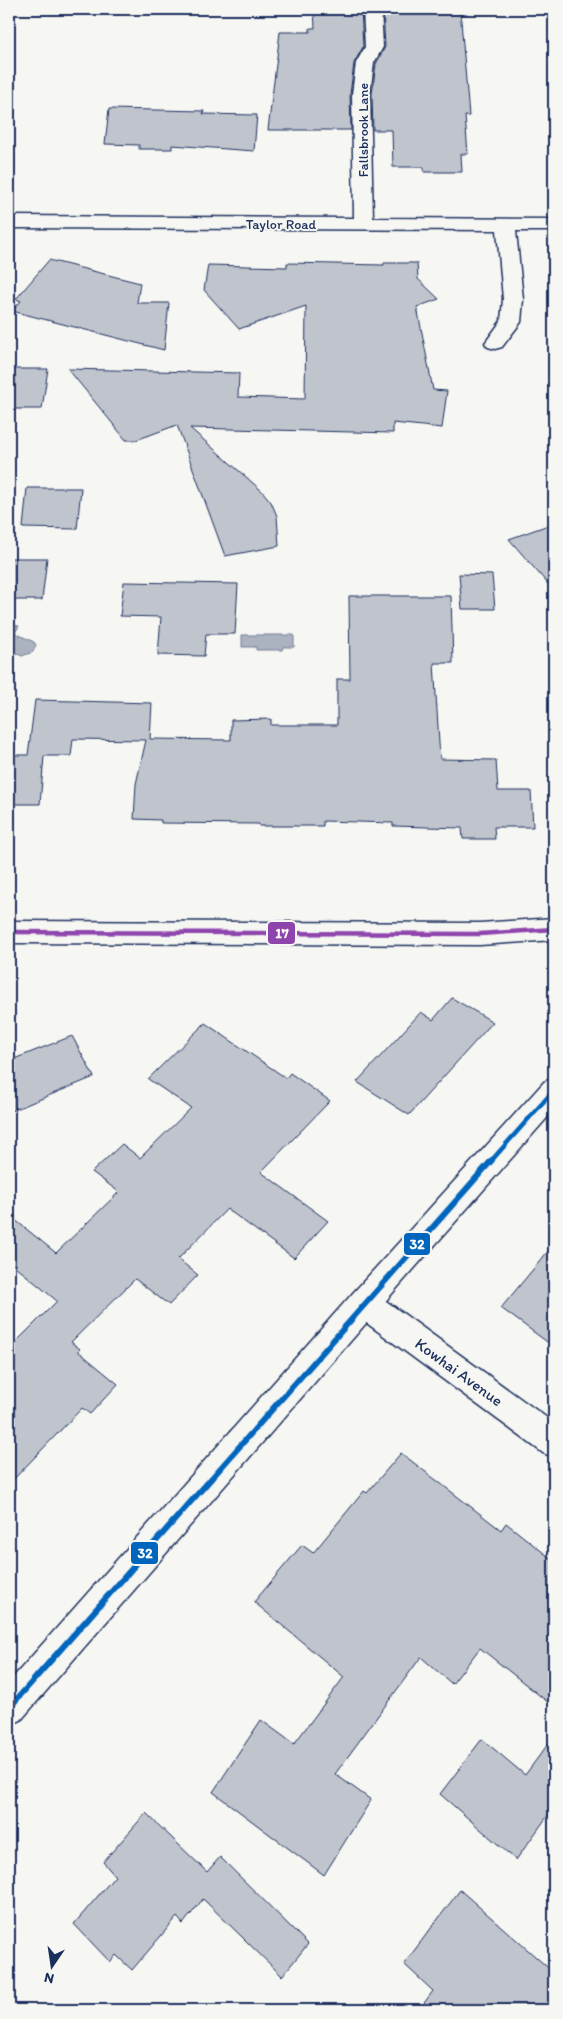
<svg xmlns="http://www.w3.org/2000/svg" width="563" height="2019" font-family="Itim,sans-serif">
<style>
.water{fill:#abb2c0;stroke:#717e99}
.building{fill:#c0c4cd;stroke:#1b2f5e}
.lines{fill:none;stroke-linecap:round;stroke-linejoin:round}
.street-casing{stroke:#1b2f5e;stroke-width:3}
.secondary-casing{stroke:#1b2f5e;stroke-width:3}
.street{fill:#f6f6f2;fill-rule:evenodd}
.secondary{fill:#f6f6f2;fill-rule:evenodd}
.bus-1-casing{stroke:#f6f6f2;stroke-width:8}
.bus-2-far1-casing{stroke:#f6f6f2;stroke-width:8}
.bus-2-casing{stroke:#f6f6f2;stroke-width:10}
.bus-1{stroke:#8e44ad;stroke-width:4.5}
.bus-2-far1{stroke:#0065bd;stroke-width:4.5}
.bus-2{stroke:#0065bd;stroke-width:6}
.labels{text-anchor:middle;dominant-baseline:central;stroke-width:4;stroke-linejoin:round;paint-order:stroke}
.far-street-label{font-size:14px;fill:#1b2f5e;stroke:#f6f6f2}
.street-label{font-size:16px;fill:#1b2f5e;stroke:#f6f6f2}
.line-badge{stroke:#f6f6f2;stroke-width:2}
.badge-label{font-size:14px;text-anchor:middle;font-weight:bold;fill:#fff}
</style>
<rect width="100%" height="100%" fill="#f6f6f2"/>
<filter id="ink" filterUnits="userSpaceOnUse"><feTurbulence type="fractalNoise" baseFrequency=".02" numOctaves="2"/><feDisplacementMap in="SourceGraphic" scale="10" xChannelSelector="R" yChannelSelector="G"/><feConvolveMatrix kernelMatrix="1 2 1 2 8 2 1 2 1" color-interpolation-filters="sRGB"/></filter>
<g filter="url(#ink)">
<!-- water -->
<path class="water" d="M 9,624 L 19,626 L 15,633 L 34,642 L 36,645 L 33,652 L 22,656 L 9,650 Z
M 242,635 L 294,635 L 294,647 L 283,647 L 282,650 L 256,650 L 256,647 L 242,647 Z"/>
<!-- building -->
<path class="building" d="M 314,9 L 361,9 L 363,47 L 354,63 L 350,94 L 351,130 L 268,130 L 280,32 L 310,32 L 310,28 L 315,28 Z
M 383,9 L 460,9 L 469,116 L 465,116 L 468,154 L 461,154 L 462,172 L 424,172 L 424,167 L 393,167 L 392,130 L 373,130 L 372,94 L 376,64 L 385,47 Z
M 109,109 L 204,111 L 203,114 L 257,115 L 254,151 L 172,145 L 172,149 L 139,149 L 139,145 L 105,144 Z
M 49,260 L 140,283 L 137,303 L 169,303 L 164,350 L 12,311 L 21,301 L 16,299 Z
M 287,263 L 384,265 L 384,263 L 417,263 L 418,279 L 439,299 L 417,307 L 433,390 L 447,391 L 442,428 L 393,423 L 393,433 L 190,428 L 262,491 L 271,502 L 277,516 L 279,546 L 225,556 L 177,425 L 136,440 L 126,440 L 68,369 L 239,373 L 238,397 L 305,399 L 306,306 L 239,329 L 204,290 L 208,265 L 287,267 Z
M 9,369 L 48,369 L 42,409 L 9,409 Z
M 27,488 L 81,488 L 77,529 L 23,528 Z
M 554,523 L 554,591 L 509,539 Z
M 9,558 L 47,558 L 42,600 L 9,600 Z
M 459,574 L 492,575 L 495,609 L 462,609 Z
M 124,582 L 238,584 L 235,634 L 206,634 L 204,656 L 158,655 L 161,617 L 120,616 Z
M 349,596 L 451,596 L 453,663 L 434,663 L 440,759 L 496,760 L 498,791 L 531,791 L 533,827 L 494,827 L 495,839 L 463,839 L 462,828 L 393,826 L 393,823 L 323,821 L 323,826 L 259,826 L 259,824 L 161,823 L 161,820 L 134,819 L 136,784 L 146,740 L 73,739 L 71,756 L 44,756 L 40,804 L 9,804 L 9,755 L 28,755 L 35,700 L 152,703 L 150,739 L 231,740 L 231,720 L 271,719 L 271,725 L 337,725 L 337,679 L 350,679 Z
M 452,998 L 493,1022 L 409,1115 L 357,1082 L 421,1012 L 433,1020 Z
M 205,1023 L 286,1078 L 290,1073 L 330,1101 L 261,1172 L 328,1221 L 294,1258 L 227,1209 L 178,1259 L 198,1275 L 169,1305 L 135,1279 L 71,1342 L 80,1349 L 78,1351 L 118,1384 L 90,1414 L 82,1408 L 9,1484 L 9,1349 L 57,1301 L 9,1261 L 9,1215 L 56,1253 L 119,1192 L 92,1172 L 122,1144 L 140,1158 L 191,1108 L 148,1079 Z
M 72,1036 L 94,1077 L 9,1112 L 9,1061 Z
M 554,1244 L 554,1347 L 501,1308 Z
M 401,1453 L 501,1530 L 506,1523 L 554,1561 L 554,1707 L 480,1648 L 452,1684 L 421,1657 L 335,1774 L 371,1800 L 324,1875 L 213,1792 L 261,1720 L 294,1744 L 344,1677 L 254,1602 L 302,1545 L 313,1553 L 364,1491 L 367,1493 Z
M 554,1736 L 554,1807 L 516,1860 L 440,1794 L 482,1739 L 525,1775 Z
M 146,1813 L 207,1872 L 220,1857 L 308,1944 L 282,1976 L 203,1899 L 183,1924 L 177,1917 L 132,1970 L 116,1955 L 110,1962 L 74,1924 L 115,1876 L 103,1862 Z
M 460,1890 L 554,1973 L 554,2010 L 419,2010 L 433,1991 L 404,1964 Z"/>
<g class="lines">
<!-- street casing -->
<g class="street-casing">
<path id="street" d="M 363,9 L 381,9 L 383,47 L 374,63 L 370,94 L 373,218 L 554,219 L 554,231 L 516,231 L 523,299 L 521,322 L 502,347 L 495,349 L 488,347 L 485,343 L 501,321 L 503,299 L 497,230 L 9,228 L 9,216 L 354,218 L 352,94 L 356,63 L 365,47 Z
M 554,918 L 554,940 L 480,945 L 9,943 L 9,921 L 480,923 Z
M 364,1289 L 375,1293 L 554,1423 L 554,1457 L 543,1453 L 353,1313 L 349,1303 L 353,1293 Z"/>
</g>
<!-- secondary casing -->
<g class="secondary-casing">
<path id="secondary" d="M 554,1078 L 554,1110 L 375,1313 L 21,1720 L 9,1725 L 9,1682 L 353,1293 L 544,1082 Z"/>
</g>
<!-- street -->
<use href="#street" class="street"/>
<!-- secondary -->
<use href="#secondary" class="secondary"/>
<!-- bus-1 casing -->
<g class="bus-1-casing">
<path id="bus-1" d="M 9,932 L 480,934 L 554,929"/>
</g>
<!-- bus-2-far1 casing -->
<g class="bus-2-far1-casing">
<path id="bus-2-far1" d="M 491,1161 L 554,1090"/>
</g>
<!-- bus-2 casing -->
<g class="bus-2-casing">
<path id="bus-2" d="M 9,1708 L 492,1160"/>
</g>
<!-- bus-1 -->
<use href="#bus-1" class="bus-1"/>
<!-- bus-2-far1 -->
<use href="#bus-2-far1" class="bus-2-far1"/>
<!-- bus-2 -->
<use href="#bus-2" class="bus-2"/>
</g>
</g>
<g class="labels">
<!-- far-street labels -->
<g class="far-street-label">
<text transform="translate(363 130) rotate(-90)">Fallsbrook Lane</text>
<text x="281" y="224">Taylor Road</text>
</g>
<!-- street labels -->
<g class="street-label">
<text transform="translate(459 1372) rotate(36)">Kowhai Avenue</text>
</g>
</g>
<g class="line-badge">
<rect x="267" y="921" width="29" height="24" rx="5" fill="#8e44ad"/>
<rect x="403" y="1232" width="28" height="24" rx="5" fill="#0065bd"/>
<rect x="130" y="1541" width="29" height="24" rx="5" fill="#0065bd"/>
</g>
<g class="badge-label">
<text x="282" y="938">17</text>
<text x="417" y="1249">32</text>
<text x="145" y="1558">32</text>
</g>
<!-- margin -->
<rect width="563" height="2019" fill="none" stroke="#f6f6f2" stroke-width="30"/>
<rect x="15" y="15" width="533" height="1989" fill="none" stroke="#1b2f5e" stroke-width="2" filter="url(#ink)"/>
<!-- north arrow -->
<g transform="translate(52 1966) rotate(193)" stroke="#f6f6f2" stroke-width="4" paint-order="stroke">
<path d="M0-4L9 19L0 12L-9 19Z" fill="#1b2f5e"/>
<text y="-8" font-size="14" font-weight="bold" text-anchor="middle" fill="#1b2f5e">N</text>
</g>
</svg>
